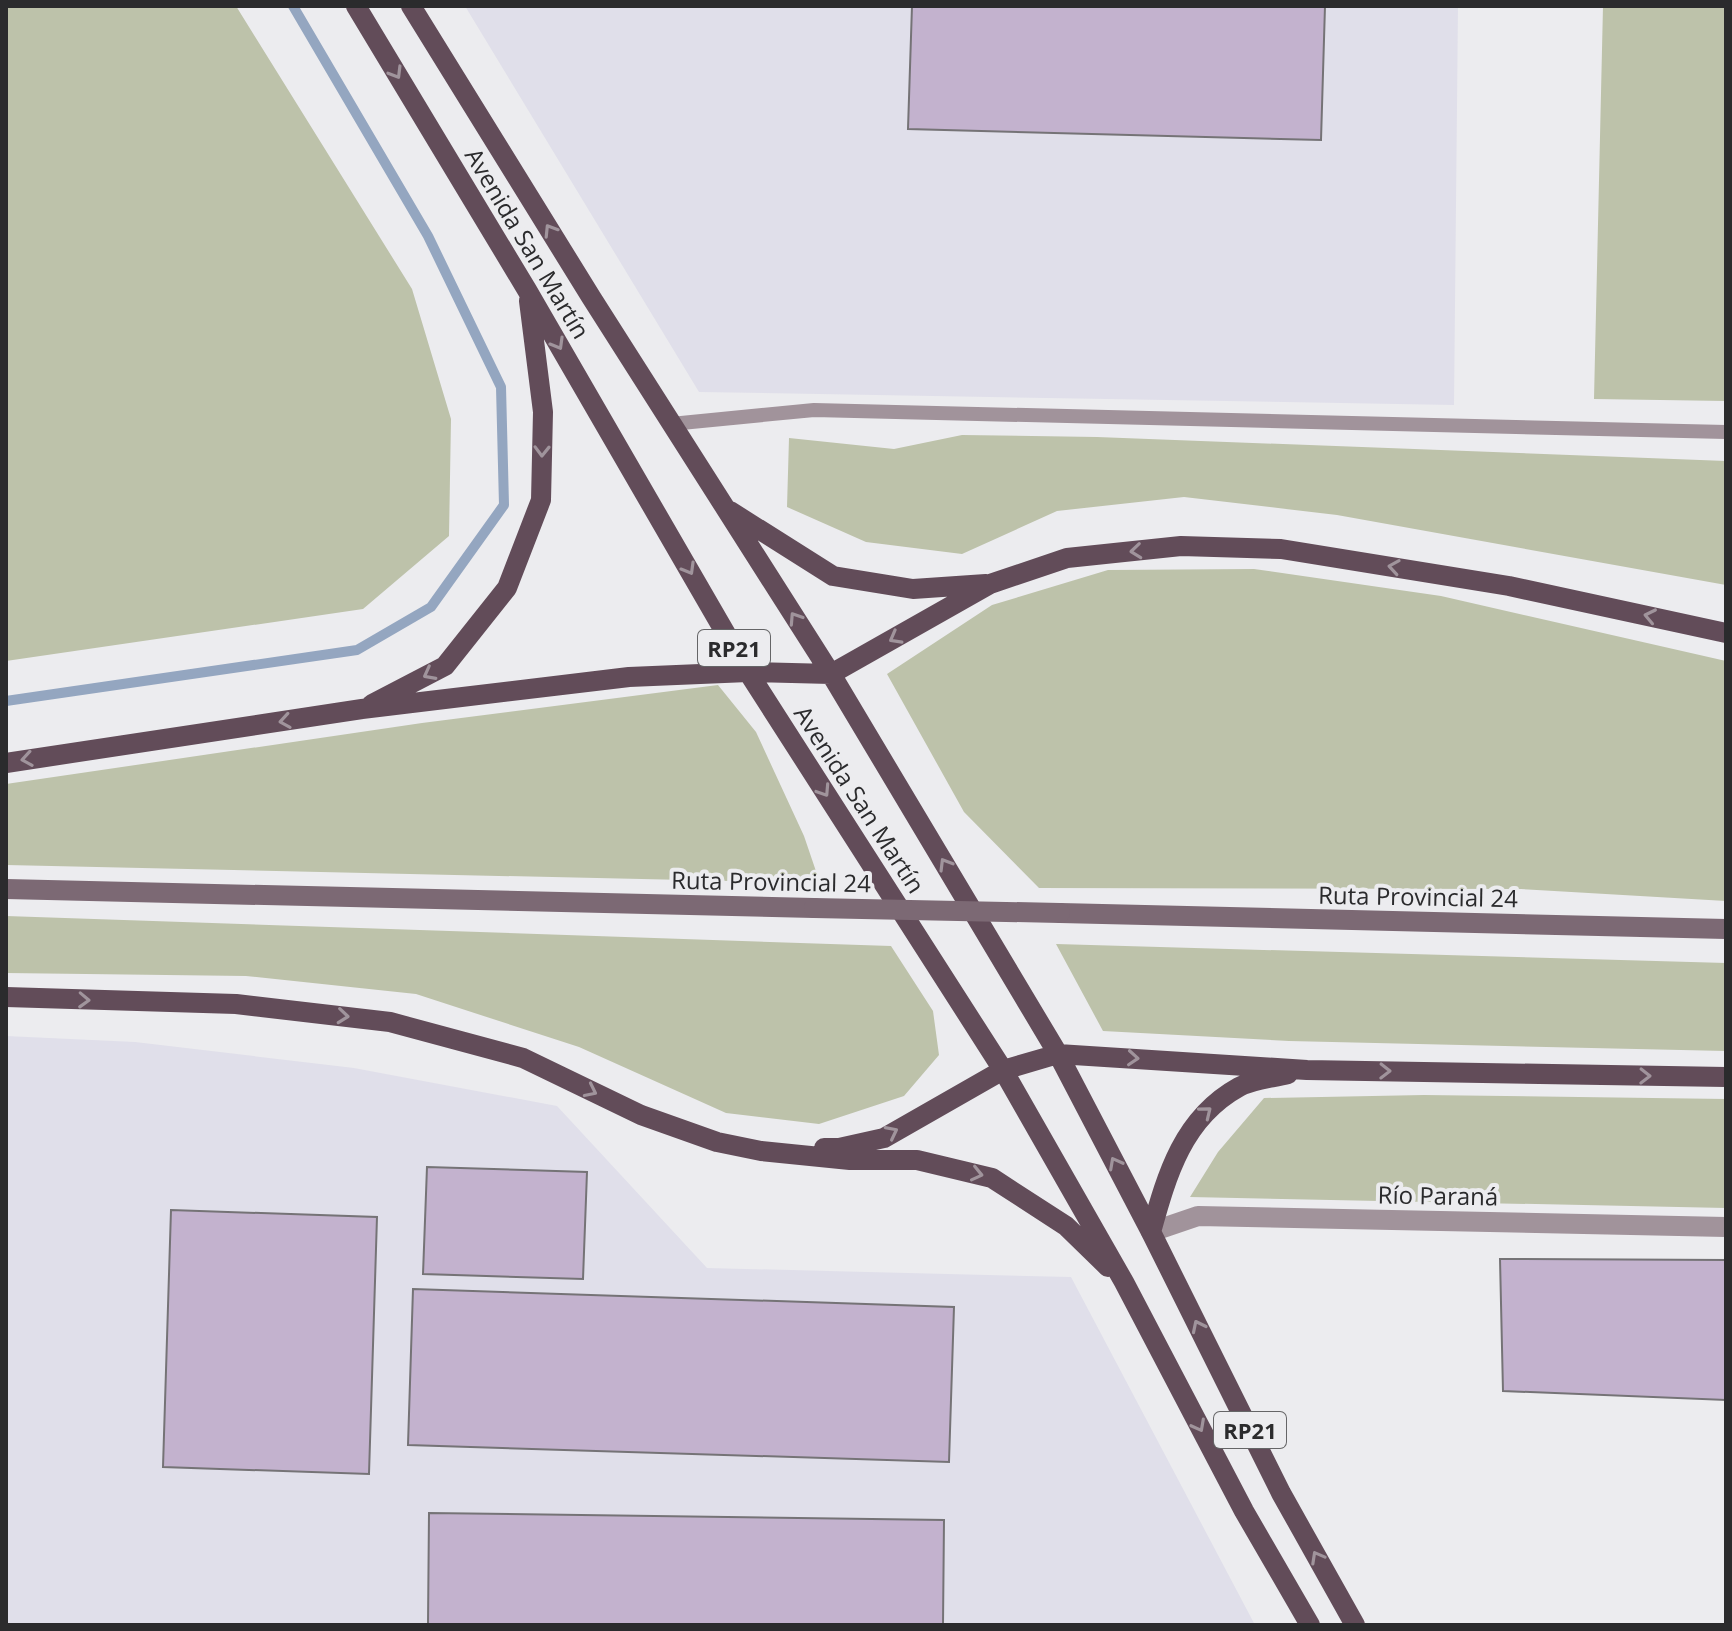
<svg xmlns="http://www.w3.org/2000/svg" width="1732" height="1631" font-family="'Open Sans',sans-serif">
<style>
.built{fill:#e0dfea}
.green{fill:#bdc2aa}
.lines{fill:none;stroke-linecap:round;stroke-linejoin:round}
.stream{stroke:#94a6c0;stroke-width:10}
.building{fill:#c3b2ce;stroke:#757376;stroke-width:2}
.lane{stroke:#a1939b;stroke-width:14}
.street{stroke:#a1939b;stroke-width:20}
.secondary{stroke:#7c6974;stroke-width:20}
.primary{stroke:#624c59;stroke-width:20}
.secondary-bridge{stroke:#7c6974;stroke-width:20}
.oneway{stroke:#a0949c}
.labels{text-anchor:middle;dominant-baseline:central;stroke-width:8;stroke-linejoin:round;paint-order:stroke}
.shield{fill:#ececef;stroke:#656567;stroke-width:2}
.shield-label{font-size:22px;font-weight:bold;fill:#2b2b2d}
.street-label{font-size:24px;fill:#2b2b2d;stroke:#ececef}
</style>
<rect width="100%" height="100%" fill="#ececef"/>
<!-- built -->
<path class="built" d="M 465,6 L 1458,6 L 1454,405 L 699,392 Z
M 6,1036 L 135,1042 L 354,1068 L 557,1106 L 707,1268 L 1071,1277 L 1255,1625 L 6,1625 Z"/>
<!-- green -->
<path class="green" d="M 6,6 L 236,6 L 412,289 L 451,419 L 449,536 L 363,609 L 6,661 Z
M 1603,6 L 1726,6 L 1726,401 L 1594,399 Z
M 962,435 L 1097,437 L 1726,461 L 1726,585 L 1337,515 L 1184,497 L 1057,511 L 962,554 L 866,542 L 787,507 L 789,438 L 894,449 Z
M 1254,569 L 1441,596 L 1726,661 L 1726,901 L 1521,889 L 1039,888 L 964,812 L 887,674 L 992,605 L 1108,570 Z
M 718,685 L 756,732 L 804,836 L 820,883 L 6,865 L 6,784 L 422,723 Z
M 6,916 L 891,946 L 933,1011 L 939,1055 L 904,1096 L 819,1124 L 726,1113 L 579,1047 L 416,994 L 246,976 L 6,973 Z
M 1056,944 L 1726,963 L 1726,1051 L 1289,1041 L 1103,1031 Z
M 1424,1095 L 1726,1099 L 1726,1208 L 1190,1197 L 1218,1152 L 1264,1098 Z"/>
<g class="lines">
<!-- stream -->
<path class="stream" d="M 6,701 L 357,650 L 431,607 L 504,505 L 501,387 L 428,236 L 293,6"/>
</g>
<!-- building -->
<path class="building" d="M 912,6 L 1325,6 L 1321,140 L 908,129 Z
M 427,1167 L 587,1172 L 583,1279 L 423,1274 Z
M 171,1210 L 377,1217 L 369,1474 L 163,1467 Z
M 1500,1259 L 1726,1260 L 1726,1400 L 1503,1391 Z
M 413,1289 L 954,1307 L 949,1462 L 408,1445 Z
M 429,1513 L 944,1520 L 943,1625 L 428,1625 Z"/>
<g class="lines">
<!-- lane -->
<path class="lane" d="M 671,424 L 814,410 L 1726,432"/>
<!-- street -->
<path class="street" d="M 1151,1232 L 1198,1216 L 1726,1227"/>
<!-- secondary -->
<path class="secondary" d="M 6,889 L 814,908
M 1060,913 L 1726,929"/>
<!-- primary -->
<path class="primary" d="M 356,6 L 527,290 L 748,672 L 1003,1070 L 1124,1282 L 1244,1511 L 1310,1625
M 411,6 L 591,297 L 831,674 L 1058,1054 L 1151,1232 L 1281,1493 L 1355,1625
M 730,511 L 833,576 L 913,589 L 986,584
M 372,704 L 445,666 L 507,588 L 541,500 L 543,412 L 529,301
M 6,763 L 362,709 L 629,677 L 748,672 L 831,674 L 990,584 L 1067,558 L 1181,546 L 1281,549 L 1509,586 L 1726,633
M 6,997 L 236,1004 L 390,1022 L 523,1058 L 641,1115 L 717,1142 L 761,1151 L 850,1160 L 917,1160 L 992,1178 L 1066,1226 L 1108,1267
M 824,1148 L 839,1148 L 884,1138 L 1003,1070 L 1058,1054 L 1307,1070 L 1726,1077
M 1151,1232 C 1167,1174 1183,1118 1239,1087 C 1253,1079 1273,1078 1288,1074"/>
<!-- secondary-bridge -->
<path class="secondary-bridge" d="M 814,908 L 1060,913"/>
</g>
<!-- one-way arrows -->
<defs><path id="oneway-chevron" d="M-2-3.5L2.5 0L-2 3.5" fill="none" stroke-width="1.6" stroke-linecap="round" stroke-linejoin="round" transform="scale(2)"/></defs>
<g class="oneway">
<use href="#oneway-chevron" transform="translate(396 73) rotate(59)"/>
<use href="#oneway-chevron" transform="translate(550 230) rotate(-122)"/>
<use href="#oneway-chevron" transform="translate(558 344) rotate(60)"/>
<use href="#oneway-chevron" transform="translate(542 451) rotate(91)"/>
<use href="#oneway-chevron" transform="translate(1136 551) rotate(174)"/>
<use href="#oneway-chevron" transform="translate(1394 567) rotate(-171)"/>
<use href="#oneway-chevron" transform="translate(689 569) rotate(60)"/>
<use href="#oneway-chevron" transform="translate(1650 616) rotate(-168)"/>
<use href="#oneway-chevron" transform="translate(795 618) rotate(-123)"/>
<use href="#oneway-chevron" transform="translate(895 638) rotate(151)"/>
<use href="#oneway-chevron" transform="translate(429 674) rotate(152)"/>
<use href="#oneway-chevron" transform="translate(285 721) rotate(171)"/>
<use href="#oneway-chevron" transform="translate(27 759) rotate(171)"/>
<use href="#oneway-chevron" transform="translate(824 791) rotate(57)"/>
<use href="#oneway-chevron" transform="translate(945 864) rotate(-121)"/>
<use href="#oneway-chevron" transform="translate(84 1000) rotate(2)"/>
<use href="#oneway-chevron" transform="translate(343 1016) rotate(6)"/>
<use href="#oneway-chevron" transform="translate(1133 1058) rotate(4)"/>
<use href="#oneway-chevron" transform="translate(1385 1071) rotate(1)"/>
<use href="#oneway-chevron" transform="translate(1645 1076) rotate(1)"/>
<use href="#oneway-chevron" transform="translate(591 1091) rotate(26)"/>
<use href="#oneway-chevron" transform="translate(1206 1112) rotate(-39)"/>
<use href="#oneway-chevron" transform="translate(892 1132) rotate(-27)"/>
<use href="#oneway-chevron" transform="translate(1115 1163) rotate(-118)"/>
<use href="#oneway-chevron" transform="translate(977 1174) rotate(13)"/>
<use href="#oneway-chevron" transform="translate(1198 1326) rotate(-116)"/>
<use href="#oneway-chevron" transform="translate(1199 1426) rotate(62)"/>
<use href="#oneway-chevron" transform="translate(1317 1557) rotate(-119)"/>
</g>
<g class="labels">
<!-- shield labels -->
<g class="shield">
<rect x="698" y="630" width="72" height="36" rx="6"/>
<rect x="1214" y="1412" width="72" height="36" rx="6"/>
</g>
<g class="shield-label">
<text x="734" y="648">RP21</text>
<text x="1250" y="1430">RP21</text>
</g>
<!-- street labels -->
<g class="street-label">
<text transform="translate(528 243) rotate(59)">Avenida San Martín</text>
<text transform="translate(860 799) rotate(57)">Avenida San Martín</text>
<text transform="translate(771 881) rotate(1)">Ruta Provincial 24</text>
<text transform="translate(1418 896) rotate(1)">Ruta Provincial 24</text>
<text transform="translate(1438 1195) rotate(1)">Río Paraná</text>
</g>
</g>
<!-- border -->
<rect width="1732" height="1631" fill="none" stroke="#2b2b2d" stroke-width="16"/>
</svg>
